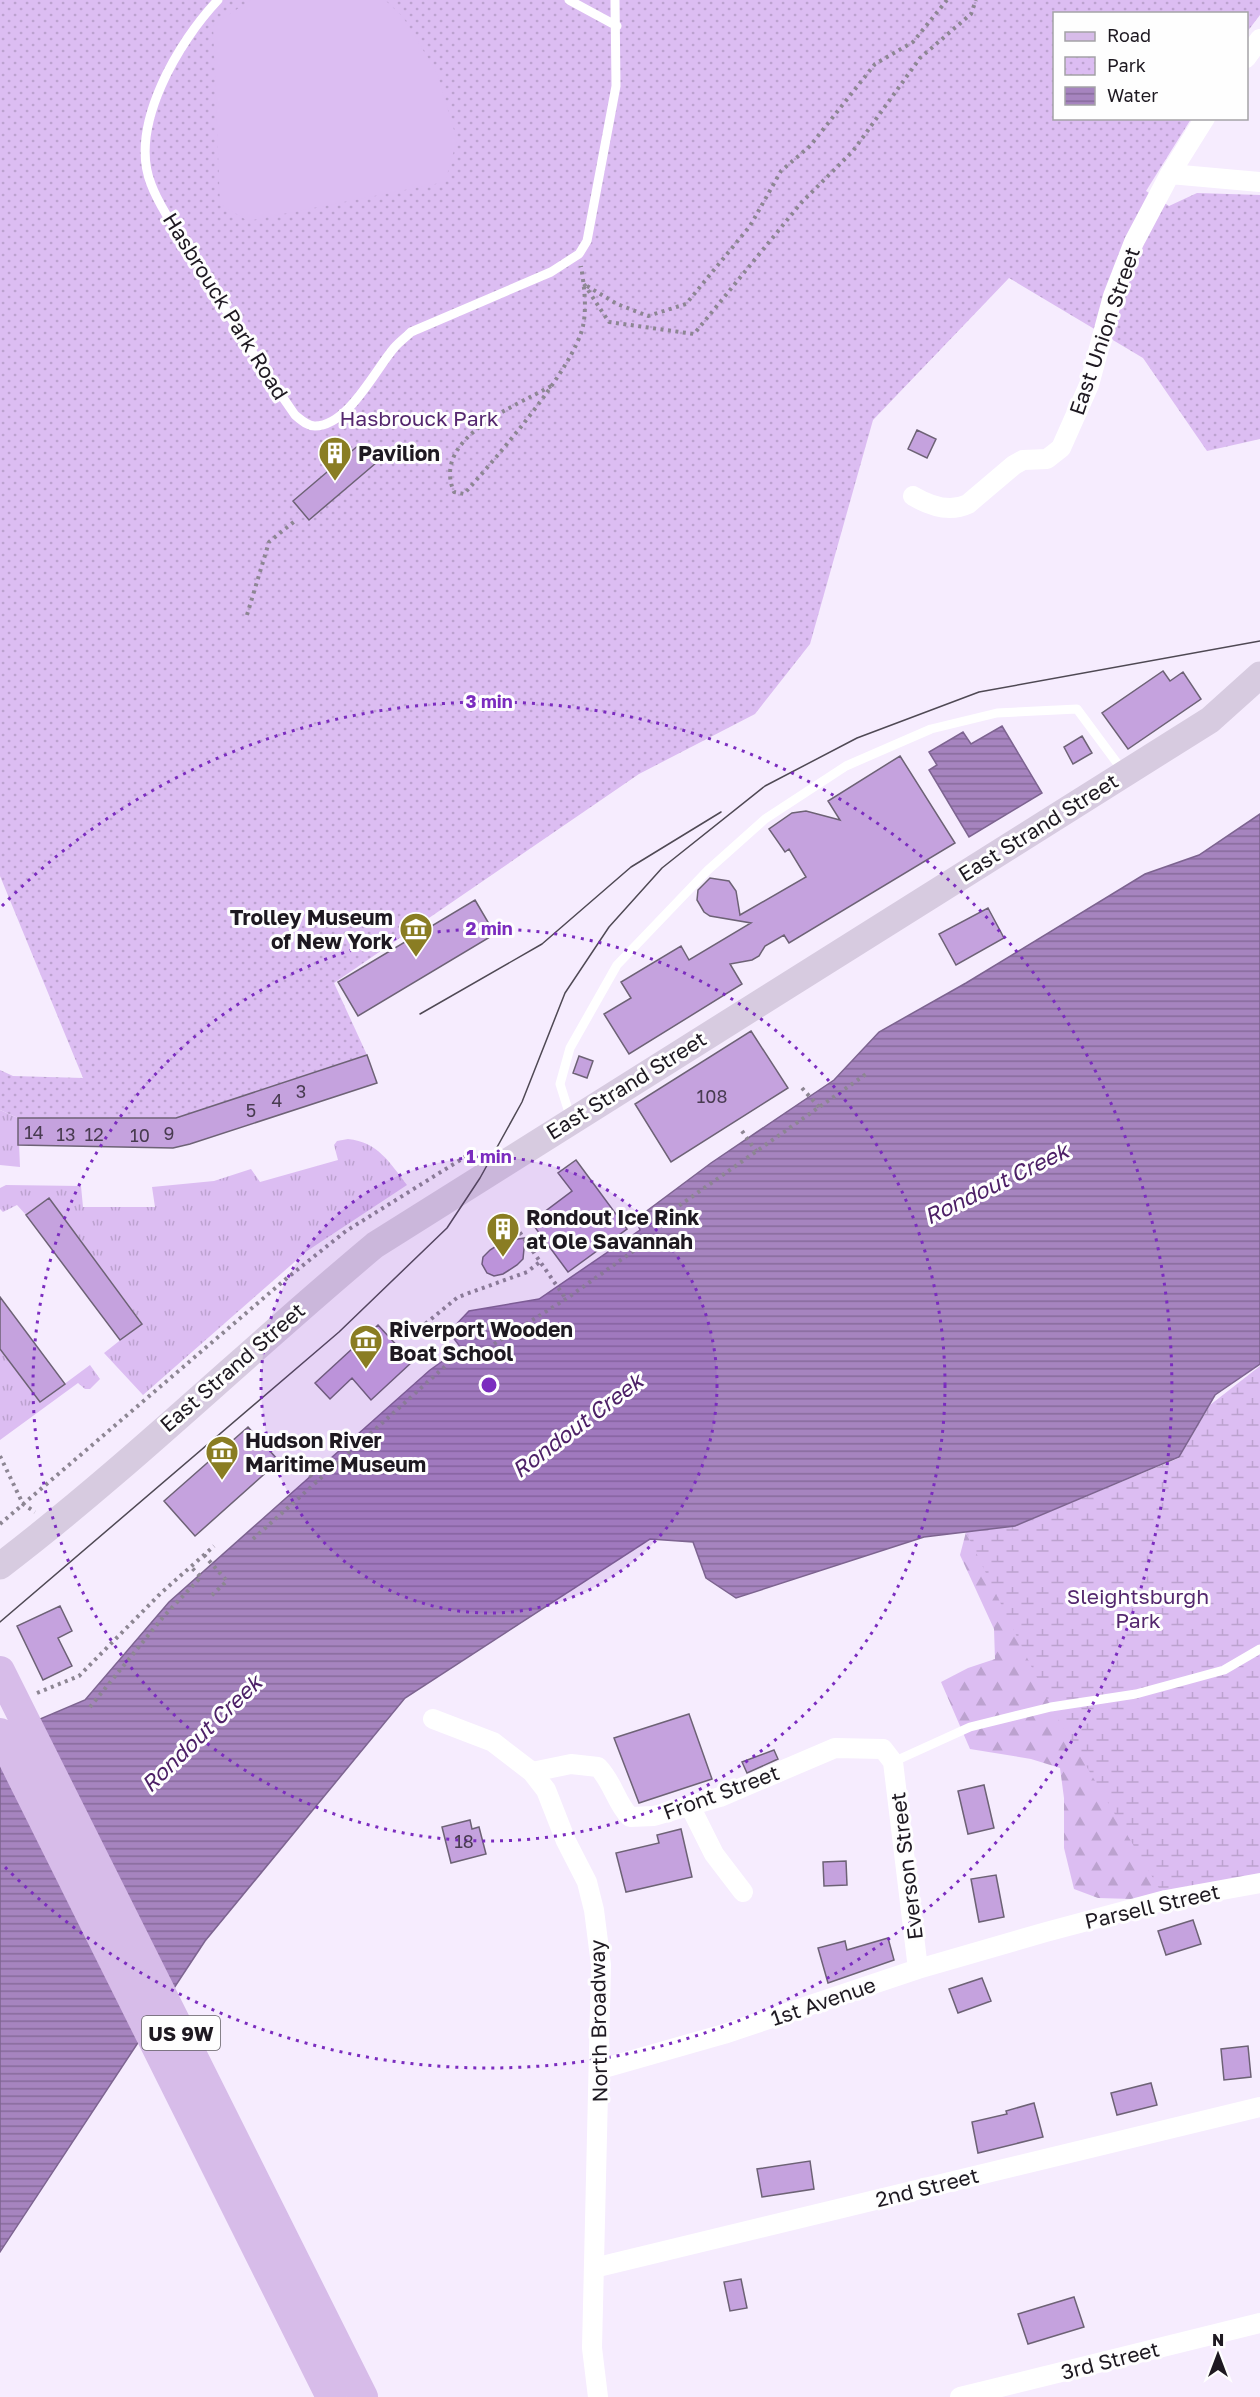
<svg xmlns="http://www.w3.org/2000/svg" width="1260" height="2397" font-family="'Golos Text',sans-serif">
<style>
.grass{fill:url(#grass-tufts)}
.forest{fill:url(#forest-firs)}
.wetland{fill:url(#wetland-marsh)}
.park{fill:url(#park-dots)}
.garden{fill:#dcbdf2}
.water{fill:url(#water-rules);stroke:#7d6490;stroke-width:1.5}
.building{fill:#c5a2de;stroke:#6d6275;stroke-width:1.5}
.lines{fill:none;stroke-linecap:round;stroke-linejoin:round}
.path{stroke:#8d8693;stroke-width:4;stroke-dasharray:3 4.5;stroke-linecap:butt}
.lane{stroke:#fff;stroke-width:9}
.street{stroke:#fff;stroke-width:20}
.secondary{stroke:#d7cbe0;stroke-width:27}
.primary{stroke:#d7bce9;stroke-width:30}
.tram{stroke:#4f4954;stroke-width:1.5}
.ring{fill:none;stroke:#7b2cbf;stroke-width:3;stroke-dasharray:3 6}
.labels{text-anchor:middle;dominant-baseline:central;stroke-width:6;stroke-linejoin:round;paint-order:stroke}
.number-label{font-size:18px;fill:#483b50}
.shield{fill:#fefefe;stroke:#615e63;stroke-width:1.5}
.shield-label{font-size:20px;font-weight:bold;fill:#1e1921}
.street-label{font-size:21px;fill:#1e1921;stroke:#fefefe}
.park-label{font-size:21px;fill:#54276e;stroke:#fefefe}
.poi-label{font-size:21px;font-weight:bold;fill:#1e1921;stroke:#fefefe;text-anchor:start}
.water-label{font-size:22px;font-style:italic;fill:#4d2067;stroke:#fefefe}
.centre{fill:#7b2cbf;stroke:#fefefe;stroke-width:3}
.ring-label{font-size:18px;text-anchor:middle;font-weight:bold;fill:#7b2cbf;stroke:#fefefe;stroke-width:6;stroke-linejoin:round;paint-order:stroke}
</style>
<defs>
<pattern id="grass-tufts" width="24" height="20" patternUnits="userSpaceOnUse" patternTransform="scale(1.5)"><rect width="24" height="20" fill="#dcbdf2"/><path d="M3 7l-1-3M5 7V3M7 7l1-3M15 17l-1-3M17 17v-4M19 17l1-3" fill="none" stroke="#bca2cf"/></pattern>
<pattern id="forest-firs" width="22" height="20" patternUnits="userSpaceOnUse" patternTransform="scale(1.5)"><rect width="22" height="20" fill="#dcbdf2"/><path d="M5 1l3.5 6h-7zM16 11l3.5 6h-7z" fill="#bca2cf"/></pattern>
<pattern id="wetland-marsh" width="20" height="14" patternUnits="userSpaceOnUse" patternTransform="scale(1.5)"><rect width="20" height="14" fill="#dcbdf2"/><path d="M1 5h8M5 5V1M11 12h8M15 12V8" fill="none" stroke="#bca2cf"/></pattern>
<pattern id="park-dots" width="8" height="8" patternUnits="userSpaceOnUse" patternTransform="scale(1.5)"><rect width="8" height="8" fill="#dcbdf2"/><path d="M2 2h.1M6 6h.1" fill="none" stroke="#bca2cf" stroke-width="1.8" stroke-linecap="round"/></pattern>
<pattern id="water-rules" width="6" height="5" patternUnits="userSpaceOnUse" patternTransform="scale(1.5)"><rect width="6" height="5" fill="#a684bf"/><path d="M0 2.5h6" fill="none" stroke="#876b9b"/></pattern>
</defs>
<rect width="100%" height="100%" fill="#f6ecfe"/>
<!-- grass -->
<path class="grass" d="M 0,1110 L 18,1118 L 20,1167 L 0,1165 Z
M 348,1139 C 378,1142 390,1163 407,1185 L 307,1251 L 143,1395 L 104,1353 L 142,1323 L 49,1198 L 26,1215 L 17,1205 L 3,1212 L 0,1209 L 0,1188 L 6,1185 L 81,1186 L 83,1207 L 155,1207 L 152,1187 L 214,1181 L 251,1169 L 260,1182 L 338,1160 L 334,1145 L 337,1141 Z
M 0,1349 L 40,1402 L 90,1365 L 100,1379 L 90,1389 L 85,1389 L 78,1383 L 0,1440 Z"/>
<!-- forest -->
<path class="forest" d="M 1015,1526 L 1260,1709 L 1166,1900 L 1098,1898 L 1074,1889 L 1064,1848 L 1064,1798 L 1060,1768 L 1031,1759 L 970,1749 L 941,1682 L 968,1668 L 995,1659 L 994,1629 L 960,1555 L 966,1532 Z"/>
<!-- wetland -->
<path class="wetland" d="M 1260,1366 L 1260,1883 L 1166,1900 L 1051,1707 L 966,1532 L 1015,1526 L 1179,1458 L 1210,1405 Z"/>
<!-- park -->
<path class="park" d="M 0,0 L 1260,0 L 1260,15 L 1247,32 L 1246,14 L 1054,14 L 1054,118 L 1191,119 L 1146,191 L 1169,206 L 1197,193 L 1260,195 L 1260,439 L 1207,451 L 1143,358 L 1009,278 L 873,420 L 810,644 L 755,714 L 639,774 L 334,983 L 367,1055 L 176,1118 L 18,1118 L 0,1110 L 0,1070 L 13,1076 L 83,1078 L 0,876 Z"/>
<!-- garden -->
<path class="garden" d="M 251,0 L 385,0 L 403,17 L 437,73 L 457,140 L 445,182 L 248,221 L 220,204 L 213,25 Z"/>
<!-- water -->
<path class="water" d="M 1002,726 L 1042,793 L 969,837 L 929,770 L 937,765 L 929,752 L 963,732 L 971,744 Z
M 1260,814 L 1260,1364 L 1215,1395 L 1179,1457 L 1015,1526 L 924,1537 L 736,1598 L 706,1578 L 693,1542 L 650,1539 L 405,1698 L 205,1941 L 0,2252 L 0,1736 L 85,1700 L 169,1602 L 430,1370 L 461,1348 L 449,1332 L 469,1311 L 539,1299 L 640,1230 L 636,1219 L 711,1163 L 834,1080 L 879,1032 L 966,983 L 1145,874 L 1199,855 Z"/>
<!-- building -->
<path class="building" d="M 917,430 L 936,439 L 927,458 L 908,449 Z
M 360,444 L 376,463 L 309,520 L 293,501 Z
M 1163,671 L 1170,681 L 1183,672 L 1201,699 L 1128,749 L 1102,713 Z
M 1082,736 L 1092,753 L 1073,764 L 1064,747 Z
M 900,756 L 955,843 L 789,943 L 784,935 L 765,946 L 759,956 L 752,960 L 730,964 L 742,984 L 629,1054 L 604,1014 L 631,998 L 621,982 L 681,946 L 689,960 L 751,923 L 710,916 L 704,912 L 697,900 L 698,890 L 710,878 L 729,881 L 736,891 L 740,915 L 806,877 L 789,849 L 785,852 L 769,829 L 792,813 L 806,811 L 840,820 L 828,801 Z
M 475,900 L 495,934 L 358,1016 L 338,982 Z
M 988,908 L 1004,938 L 956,965 L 939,934 Z
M 751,1031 L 788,1088 L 671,1162 L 635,1104 Z
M 367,1055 L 377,1083 L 190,1144 L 173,1148 L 18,1145 L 18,1118 L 176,1118 Z
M 579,1056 L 593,1061 L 587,1078 L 573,1073 Z
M 576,1160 L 627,1229 L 568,1272 L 531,1222 L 572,1191 L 558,1173 Z
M 49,1198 L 142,1324 L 120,1340 L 26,1215 Z
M 525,1238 L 523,1259 L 517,1265 L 503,1274 L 494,1276 L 487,1273 L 482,1264 L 483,1257 L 490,1250 L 504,1241 Z
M 0,1297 L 65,1384 L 40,1402 L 0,1349 Z
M 378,1325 L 412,1362 L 371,1400 L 352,1378 L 330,1399 L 315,1383 Z
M 248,1427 L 279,1461 L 195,1536 L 164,1501 Z
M 60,1606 L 72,1631 L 58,1638 L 72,1666 L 43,1680 L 17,1626 Z
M 689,1714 L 712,1779 L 639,1803 L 614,1738 Z
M 774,1750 L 778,1759 L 747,1773 L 742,1762 Z
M 984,1785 L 994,1828 L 968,1834 L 958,1791 Z
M 470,1820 L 472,1829 L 479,1827 L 486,1854 L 451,1863 L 442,1827 Z
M 681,1829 L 692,1877 L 626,1892 L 616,1853 L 659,1843 L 657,1835 Z
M 846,1861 L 847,1885 L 824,1886 L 823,1862 Z
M 996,1875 L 1004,1917 L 979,1922 L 971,1879 Z
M 1193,1920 L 1201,1944 L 1166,1955 L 1158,1931 Z
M 888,1938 L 894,1960 L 828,1983 L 818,1948 L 845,1941 L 847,1950 Z
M 982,1978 L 991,2001 L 958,2013 L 949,1989 Z
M 1248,2046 L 1251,2077 L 1224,2080 L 1221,2049 Z
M 1151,2083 L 1157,2105 L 1117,2115 L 1111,2093 Z
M 1034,2103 L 1043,2137 L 978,2153 L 972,2122 L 1007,2114 L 1006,2111 Z
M 810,2161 L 814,2189 L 762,2197 L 757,2169 Z
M 741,2279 L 747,2308 L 730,2311 L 724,2282 Z
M 1074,2297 L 1084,2327 L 1028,2344 L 1018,2314 Z"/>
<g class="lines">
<!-- path -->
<path class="path" d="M 584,284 L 609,322 L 694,334 L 801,203 L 853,151 L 920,58 L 971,14 L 976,0
M 587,286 L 617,304 L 648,316 L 686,304 L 750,226 L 781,171 L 810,146 L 875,64 L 913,42 L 947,0
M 551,386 C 514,407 431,438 454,492 L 464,494 C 496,458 573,370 583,326 C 587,307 584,285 581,266
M 247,615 L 269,542 L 296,520
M 802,1088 L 819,1107
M 742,1131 L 756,1151
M 673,1210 L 869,1072
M 507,1214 L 566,1299
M 408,1338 L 458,1297 L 527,1272 L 541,1261
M 494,1344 L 566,1299 L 639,1247
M 0,1456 L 23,1504 L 35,1512
M 295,1458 L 316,1482
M 0,1524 L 287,1278 L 346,1231 L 465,1157
M 253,1539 L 460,1353
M 204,1555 L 227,1581 L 211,1596
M 37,1693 L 79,1676 L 160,1594 L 214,1546
M 90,1707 L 164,1616 L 201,1577 L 191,1567"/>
<!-- lane -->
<path class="lane" d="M 218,0 C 179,41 128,126 151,184 C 161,211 186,244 202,270 C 231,320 262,368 295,415 C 301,420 307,426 315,426 C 348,426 375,370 394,348 C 399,342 406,337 411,332 L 551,272 L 579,254 L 587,241 L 616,86 L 615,0
M 569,0 L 617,26
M 571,1119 L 560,1084 L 570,1048 L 617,965 L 708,870 L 765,819 L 846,766 L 931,729 L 997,713 L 1077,709 L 1123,771
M 893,1762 L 970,1727 L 1051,1707 L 1136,1694 L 1224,1670 L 1260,1649"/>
<!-- street -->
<path class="street" d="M 1246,58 L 1260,39
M 1170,174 L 1205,118
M 913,496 C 930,506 949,513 968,504 L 1014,465 L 1023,460 L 1047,459 L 1061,448 L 1089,385 L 1113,296 L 1134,242 L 1170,174 L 1260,182
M 433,1719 L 493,1742 L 532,1772 L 546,1790 L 566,1841 L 587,1882 L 594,1910 L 601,1965 L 592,2348 L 598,2397
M 532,1772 L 571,1764 L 598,1767 C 613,1782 616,1803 630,1817 L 654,1816 L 720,1797 L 835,1748 L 883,1749 L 893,1762 L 918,1969
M 690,1806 L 714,1854 L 743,1892
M 601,2069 L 724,2034 L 918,1969 L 1046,1932 L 1166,1900 L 1260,1883
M 594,2268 L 1260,2107
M 960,2397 L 1260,2323"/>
<!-- secondary -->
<path class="secondary" d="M 0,1566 C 131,1466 249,1350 375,1245 L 1210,720 L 1260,675"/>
<!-- primary -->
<path class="primary" d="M 0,1671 L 363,2397
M 0,1733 L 331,2397"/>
<!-- tram -->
<path class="tram" d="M 420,1014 L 542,944 L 631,867 L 721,812
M 0,1622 L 339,1332 L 447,1228 L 480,1178 L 522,1102 L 565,993 L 609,927 L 662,868 L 765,786 L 857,738 L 979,692 L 1260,641"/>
</g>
<!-- distance rings -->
<circle cx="489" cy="1385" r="228" fill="#7b2cbf" fill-opacity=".12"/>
<g class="ring">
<circle cx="489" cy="1385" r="228"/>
<circle cx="489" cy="1385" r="456"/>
<path d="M2 906A683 683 0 1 1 2 1864"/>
</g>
<!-- icons -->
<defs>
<g id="building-pin" transform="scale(1.725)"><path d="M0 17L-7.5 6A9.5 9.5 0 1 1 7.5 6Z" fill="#8a7d23" stroke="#fefefe"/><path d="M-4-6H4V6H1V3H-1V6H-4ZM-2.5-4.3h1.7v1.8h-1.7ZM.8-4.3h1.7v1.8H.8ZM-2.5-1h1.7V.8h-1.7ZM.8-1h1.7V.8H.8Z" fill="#fff"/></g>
<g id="museum-pin" transform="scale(1.725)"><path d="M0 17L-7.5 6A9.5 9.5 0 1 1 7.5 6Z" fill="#8a7d23" stroke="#fefefe"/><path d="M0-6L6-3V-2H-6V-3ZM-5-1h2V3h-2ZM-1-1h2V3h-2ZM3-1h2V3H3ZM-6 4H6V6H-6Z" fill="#fff"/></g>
</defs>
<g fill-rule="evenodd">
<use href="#building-pin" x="335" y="453"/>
<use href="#museum-pin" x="416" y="929"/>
<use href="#building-pin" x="503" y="1229"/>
<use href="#museum-pin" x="366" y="1341"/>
<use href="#museum-pin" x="222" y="1452"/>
</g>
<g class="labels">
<!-- number labels -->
<g class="number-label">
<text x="301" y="1091">3</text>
<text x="712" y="1096">108</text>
<text x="277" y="1100">4</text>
<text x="251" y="1110">5</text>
<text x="34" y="1132">14</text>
<text x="169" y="1133">9</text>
<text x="66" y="1134">13</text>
<text x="94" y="1134">12</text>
<text x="140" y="1135">10</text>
<text x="464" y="1841">18</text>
</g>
<!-- shield labels -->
<rect class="shield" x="142" y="2016" width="78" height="34" rx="4.5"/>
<g class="shield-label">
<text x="181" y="2033">US 9W</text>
</g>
<!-- street labels -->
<g class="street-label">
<text transform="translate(226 306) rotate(58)">Hasbrouck Park Road</text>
<text transform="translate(1104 331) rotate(-71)">East Union Street</text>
<text transform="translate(1038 827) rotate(-32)">East Strand Street</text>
<text transform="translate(626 1085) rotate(-32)">East Strand Street</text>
<text transform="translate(232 1367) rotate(-41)">East Strand Street</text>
<text transform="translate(721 1792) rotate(-20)">Front Street</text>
<text transform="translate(906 1866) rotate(-97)">Everson Street</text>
<text transform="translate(1152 1906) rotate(-13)">Parsell Street</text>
<text transform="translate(823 2001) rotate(-19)">1st Avenue</text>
<text transform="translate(598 2021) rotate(-91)">North Broadway</text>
<text transform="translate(927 2187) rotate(-14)">2nd Street</text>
<text transform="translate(1110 2360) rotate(-14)">3rd Street</text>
</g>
<!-- park labels -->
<g class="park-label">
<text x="419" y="418">Hasbrouck Park</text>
<text x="1138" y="1596">Sleightsburgh<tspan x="1138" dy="24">Park</tspan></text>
</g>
<!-- poi labels -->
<g class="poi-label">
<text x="358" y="453">Pavilion</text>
<text x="393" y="917" text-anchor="end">Trolley Museum<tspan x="393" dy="24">of New York</tspan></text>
<text x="526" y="1217">Rondout Ice Rink<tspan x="526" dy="24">at Ole Savannah</tspan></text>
<text x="389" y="1329">Riverport Wooden<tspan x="389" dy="24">Boat School</tspan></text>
<text x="245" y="1440">Hudson River<tspan x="245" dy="24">Maritime Museum</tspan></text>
</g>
<!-- water labels -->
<g class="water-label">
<text transform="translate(996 1183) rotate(-26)">Rondout Creek</text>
<text transform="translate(577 1425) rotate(-37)">Rondout Creek</text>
<text transform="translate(201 1733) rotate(-44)">Rondout Creek</text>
</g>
</g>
<circle cx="489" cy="1385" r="9" class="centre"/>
<g class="ring-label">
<text x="489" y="708">3 min</text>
<text x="489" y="935">2 min</text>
<text x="489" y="1163">1 min</text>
</g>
<!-- legend -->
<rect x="1053" y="12" width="195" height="108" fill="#fefefe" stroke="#a4a2a6" stroke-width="1.5"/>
<rect x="1065" y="32" width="30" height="9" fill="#d7bce9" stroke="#a4a2a6" stroke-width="1.5"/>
<text x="1107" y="42" font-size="18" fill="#1e1921">Road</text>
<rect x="1065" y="57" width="30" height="18" fill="url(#park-dots)" stroke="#a4a2a6" stroke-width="1.5"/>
<text x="1107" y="72" font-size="18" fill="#1e1921">Park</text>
<rect x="1065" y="87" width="30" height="18" fill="url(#water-rules)" stroke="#a4a2a6" stroke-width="1.5"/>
<text x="1107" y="102" font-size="18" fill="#1e1921">Water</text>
<!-- north arrow -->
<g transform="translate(1218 2355)" stroke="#fefefe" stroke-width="4.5" paint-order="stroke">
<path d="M0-4.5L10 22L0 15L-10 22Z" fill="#1e1921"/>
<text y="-9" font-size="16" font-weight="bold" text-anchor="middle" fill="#1e1921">N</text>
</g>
</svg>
